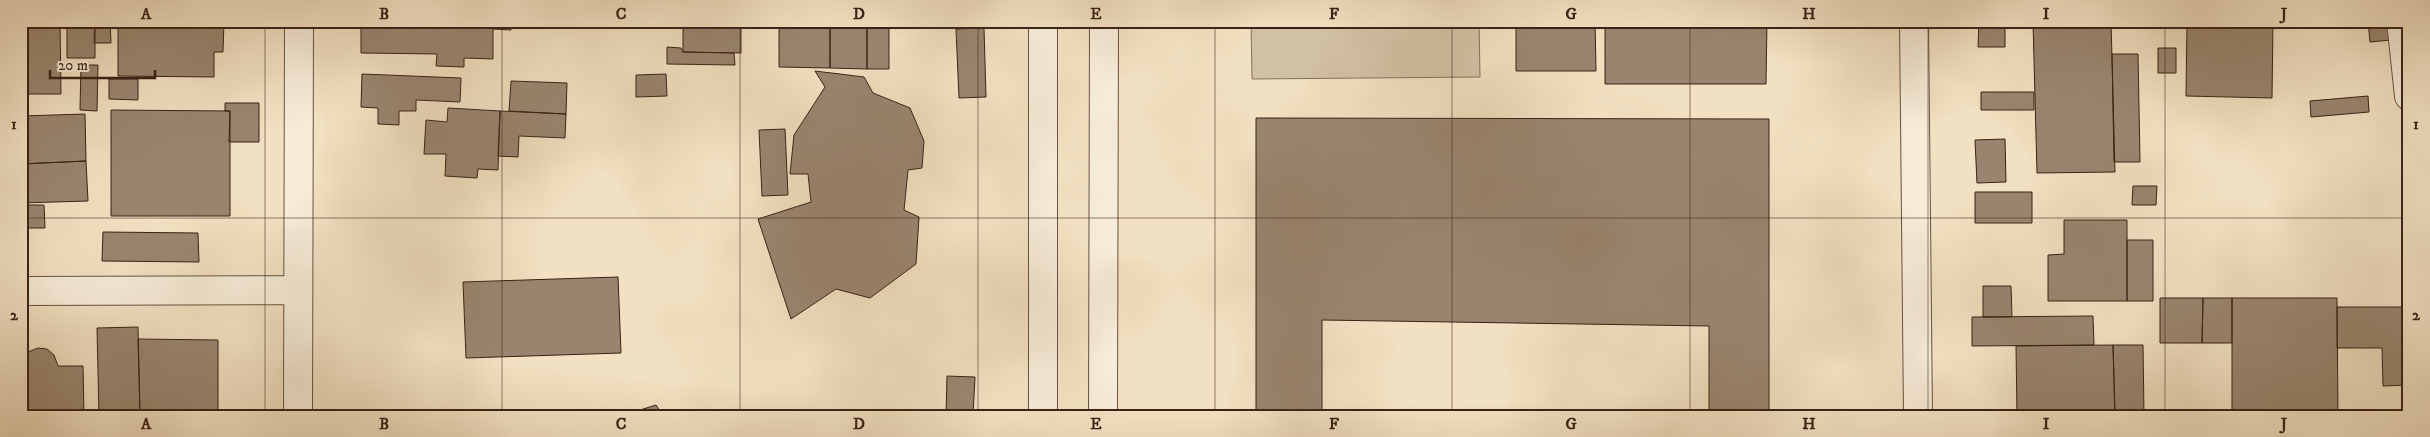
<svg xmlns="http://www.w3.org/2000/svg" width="2430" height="437" font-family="'IM FELL DW Pica',serif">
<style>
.green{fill:#d2c0a4;stroke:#86715d}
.building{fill:#99856f;stroke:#3a2216}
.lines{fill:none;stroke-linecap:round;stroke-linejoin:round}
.minor-casing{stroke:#685241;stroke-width:30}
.tertiary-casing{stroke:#685241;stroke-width:30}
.minor{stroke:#f6ebd7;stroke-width:28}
.tertiary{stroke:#f6ebd7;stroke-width:28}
.grid{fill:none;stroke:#3a2216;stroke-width:1;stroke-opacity:0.55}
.neatline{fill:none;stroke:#3a2216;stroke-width:2}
.grid-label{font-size:16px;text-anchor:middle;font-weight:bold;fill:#3a2216}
</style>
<rect width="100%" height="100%" fill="#f1e0c1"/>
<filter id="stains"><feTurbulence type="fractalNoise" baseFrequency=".004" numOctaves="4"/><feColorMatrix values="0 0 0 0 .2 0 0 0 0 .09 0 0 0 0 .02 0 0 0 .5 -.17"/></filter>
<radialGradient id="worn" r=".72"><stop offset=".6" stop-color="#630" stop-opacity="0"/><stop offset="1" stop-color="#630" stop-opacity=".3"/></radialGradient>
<!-- green -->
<path class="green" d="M 1251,21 L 1479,21 L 1480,77 L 1252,79 Z"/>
<!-- building -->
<path class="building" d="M 21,21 L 60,21 L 61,94 L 21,94 Z
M 67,21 L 95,21 L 95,58 L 67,58 Z
M 95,21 L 110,21 L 111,43 L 94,43 Z
M 118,21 L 224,21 L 223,52 L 214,52 L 214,77 L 118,76 Z
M 361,21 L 511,21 L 511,30 L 493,29 L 493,59 L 464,58 L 464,67 L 436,66 L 437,54 L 361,53 Z
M 683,21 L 741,21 L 741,53 L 683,52 Z
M 779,21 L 830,21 L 830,68 L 779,67 Z
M 830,21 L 867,21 L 867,69 L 830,68 Z
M 867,21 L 889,21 L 889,69 L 867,69 Z
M 1516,21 L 1595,21 L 1596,71 L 1516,71 Z
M 1605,21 L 1767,21 L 1766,84 L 1605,84 Z
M 1979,21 L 2005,21 L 2005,47 L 1978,47 Z
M 2111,21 L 2115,172 L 2037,173 L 2033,22 Z
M 2187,21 L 2273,21 L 2272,98 L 2186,96 Z
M 2368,21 L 2388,21 L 2391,40 L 2370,42 Z
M 984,28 L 986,97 L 959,98 L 956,29 Z
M 667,47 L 681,48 L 683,52 L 734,53 L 735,65 L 667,64 Z
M 2158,48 L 2176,48 L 2176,73 L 2158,73 Z
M 2112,54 L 2138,54 L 2140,162 L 2114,162 Z
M 81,65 L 98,65 L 97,111 L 80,110 Z
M 815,71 L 864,77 L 873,93 L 910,108 L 924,141 L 922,168 L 908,170 L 904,210 L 919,217 L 916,264 L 870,298 L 836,289 L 791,319 L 758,219 L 811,202 L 808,174 L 790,174 L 794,135 L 825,87 Z
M 362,74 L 461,78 L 460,102 L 416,100 L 416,111 L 399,111 L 399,125 L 378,124 L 378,108 L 361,107 Z
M 666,74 L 667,96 L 636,97 L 636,75 Z
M 109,79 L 138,79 L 138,100 L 109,99 Z
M 511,81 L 567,83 L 566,114 L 509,111 Z
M 1981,92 L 2034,92 L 2034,110 L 1981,110 Z
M 2368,96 L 2369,112 L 2311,117 L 2310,101 Z
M 225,103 L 259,103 L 259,142 L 229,142 L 230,111 L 225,111 Z
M 448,108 L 500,111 L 498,170 L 478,169 L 477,178 L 445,176 L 446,154 L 424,154 L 426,120 L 447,122 Z
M 111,110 L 230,111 L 230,216 L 111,216 Z
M 500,111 L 566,114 L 565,138 L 519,136 L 518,157 L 498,156 Z
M 85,114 L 86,161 L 21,164 L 21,116 Z
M 1256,118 L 1769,119 L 1769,416 L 1709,416 L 1709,326 L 1322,320 L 1322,416 L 1256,416 Z
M 785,129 L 788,195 L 762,196 L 759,130 Z
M 2005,139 L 2006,182 L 1977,183 L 1975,140 Z
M 86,161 L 88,201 L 21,203 L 21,164 Z
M 2133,186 L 2157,186 L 2156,205 L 2132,205 Z
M 1975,192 L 2032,192 L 2032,223 L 1975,223 Z
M 25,205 L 44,205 L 45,228 L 26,228 Z
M 2064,220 L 2127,220 L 2127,301 L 2048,301 L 2048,255 L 2064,254 Z
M 103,232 L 198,233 L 199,262 L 102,261 Z
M 2127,240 L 2153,240 L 2153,301 L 2127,301 Z
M 618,277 L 621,353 L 466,358 L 463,282 Z
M 1983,286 L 2011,286 L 2012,317 L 1983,317 Z
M 2160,298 L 2203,298 L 2202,343 L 2160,343 Z
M 2203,298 L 2232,298 L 2232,343 L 2202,343 Z
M 2232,298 L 2337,298 L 2338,416 L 2232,416 Z
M 2337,307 L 2409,307 L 2409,385 L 2383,386 L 2382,348 L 2337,348 Z
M 2093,316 L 2094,345 L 1972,346 L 1972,317 Z
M 138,327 L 140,416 L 99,416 L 97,328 Z
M 138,339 L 218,340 L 218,416 L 140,416 Z
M 2113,345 L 2115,416 L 2017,416 L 2016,346 Z
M 2113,345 L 2143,345 L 2144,416 L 2115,416 Z
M 38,348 L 47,349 L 54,355 L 58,366 L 83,366 L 84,416 L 21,416 L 21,366 L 28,352 Z
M 947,376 L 975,377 L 973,416 L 946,415 Z
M 656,405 L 663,416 L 621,416 Z"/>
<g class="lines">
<!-- minor casing -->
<g class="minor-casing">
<path id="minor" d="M 1914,21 L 1918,416
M 2401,21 L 2409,96
M 21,291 L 297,290
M 298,416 L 299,21"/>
</g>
<!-- tertiary casing -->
<g class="tertiary-casing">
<path id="tertiary" d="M 1043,21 L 1043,416
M 1103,416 L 1104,21"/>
</g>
<!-- minor -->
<use href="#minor" class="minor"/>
<!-- tertiary -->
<use href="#tertiary" class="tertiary"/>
</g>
<!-- grid -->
<path class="grid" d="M 265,21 L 265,416M 502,21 L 502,416M 740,21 L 740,416M 978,21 L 978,416M 1215,21 L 1215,416M 1452,21 L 1452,416M 1690,21 L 1690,416M 1928,21 L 1928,416M 2165,21 L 2165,416M 21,218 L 2409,218"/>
<!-- margin -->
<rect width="2430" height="437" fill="none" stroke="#f1e0c1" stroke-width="55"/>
<!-- scale -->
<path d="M50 70v8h105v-8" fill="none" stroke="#3a2216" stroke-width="2.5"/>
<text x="58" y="70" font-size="15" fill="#3a2216" stroke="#f6ebd7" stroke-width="4" paint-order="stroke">20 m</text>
<rect x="28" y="28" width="2374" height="382" class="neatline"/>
<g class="grid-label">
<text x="146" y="19">A</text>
<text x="384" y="19">B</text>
<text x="621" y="19">C</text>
<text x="859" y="19">D</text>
<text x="1096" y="19">E</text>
<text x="1334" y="19">F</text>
<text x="1571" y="19">G</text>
<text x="1809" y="19">H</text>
<text x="2046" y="19">I</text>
<text x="2284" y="19">J</text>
<text x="14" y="129">1</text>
<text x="2416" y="129">1</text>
<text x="14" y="320">2</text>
<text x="2416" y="320">2</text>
<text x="146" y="429">A</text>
<text x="384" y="429">B</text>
<text x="621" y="429">C</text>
<text x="859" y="429">D</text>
<text x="1096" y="429">E</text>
<text x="1334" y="429">F</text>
<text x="1571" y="429">G</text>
<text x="1809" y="429">H</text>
<text x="2046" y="429">I</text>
<text x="2284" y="429">J</text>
</g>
<rect width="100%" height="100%" filter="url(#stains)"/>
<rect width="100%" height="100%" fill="url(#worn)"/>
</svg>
